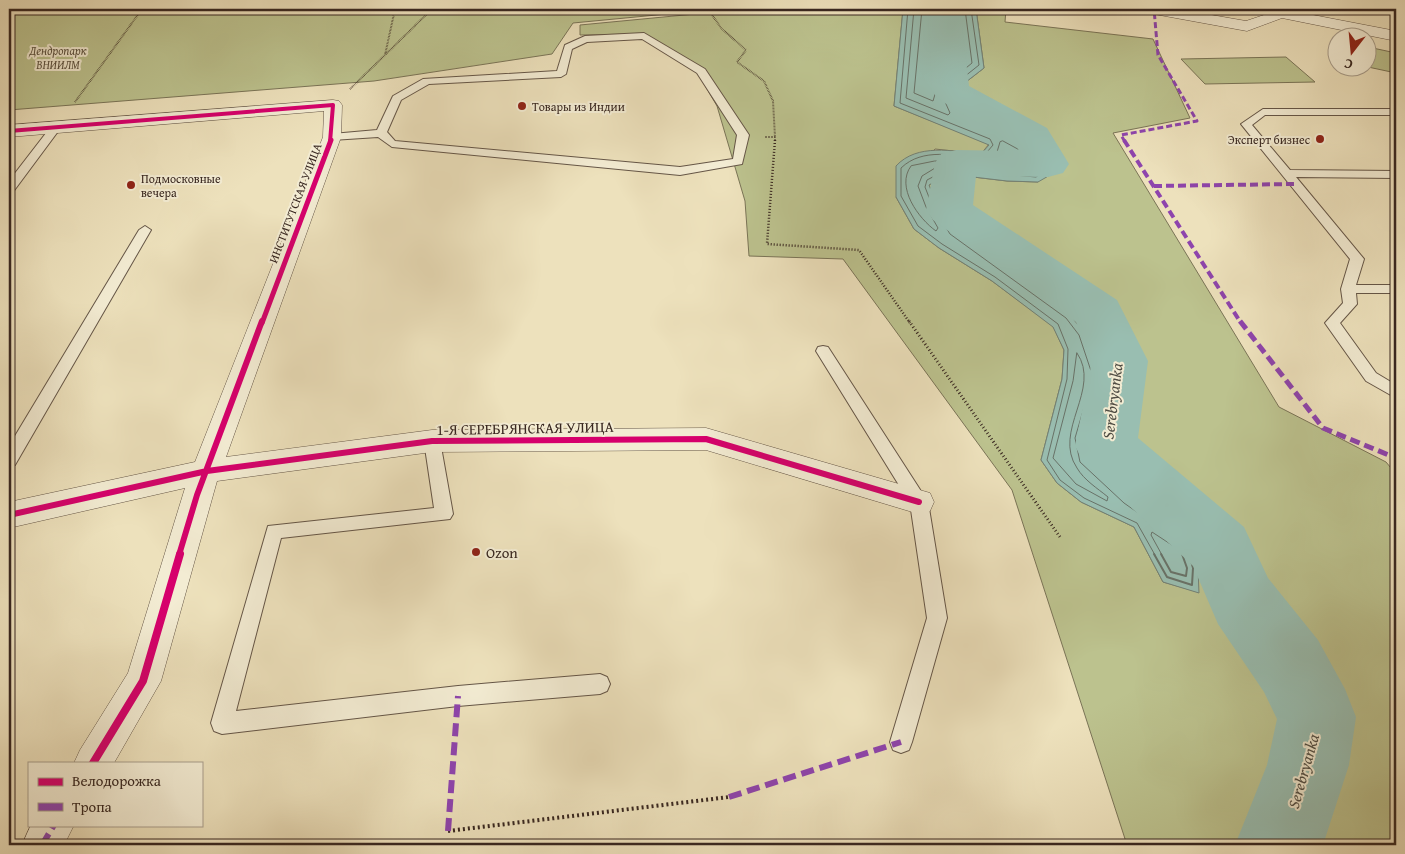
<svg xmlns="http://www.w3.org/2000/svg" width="1405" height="854" font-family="'Gentium Book Plus',serif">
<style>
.green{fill:#bcc28e;stroke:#7a7457}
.water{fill:#99beb1;stroke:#728277}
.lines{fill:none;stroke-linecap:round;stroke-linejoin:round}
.shore-far1{stroke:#687268;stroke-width:1}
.shore{stroke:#687268;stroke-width:2}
.river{fill:#99beb1;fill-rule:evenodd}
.lane-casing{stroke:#655647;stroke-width:2}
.street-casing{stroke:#655647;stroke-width:1}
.path-far3{stroke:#382720;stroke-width:2;stroke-dasharray:0.5 1;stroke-linecap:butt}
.path-far2{stroke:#382720;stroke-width:2.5;stroke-dasharray:1 2;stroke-linecap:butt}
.path-far1{stroke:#382720;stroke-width:3;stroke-dasharray:1 2.5;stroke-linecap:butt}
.path{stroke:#382720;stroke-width:4;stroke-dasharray:2 3;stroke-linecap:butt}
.lane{fill:#f3ecd3;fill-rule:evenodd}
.street{fill:#f3ecd3;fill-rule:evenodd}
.quiet-far3{stroke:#8e44ad;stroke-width:3;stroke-dasharray:6 3;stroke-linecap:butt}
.quiet-far2{stroke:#8e44ad;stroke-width:4;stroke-dasharray:8 4;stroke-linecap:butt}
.quiet-far1{stroke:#8e44ad;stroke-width:5;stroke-dasharray:10 5;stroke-linecap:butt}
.quiet{stroke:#8e44ad;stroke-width:6;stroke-dasharray:13 6;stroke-linecap:butt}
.cycleway-far3-casing{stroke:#f3ecd3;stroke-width:5.5}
.cycleway-far2-casing{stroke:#f3ecd3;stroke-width:8}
.cycleway-far1-casing{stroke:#f3ecd3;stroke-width:9}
.cycleway-casing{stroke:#f3ecd3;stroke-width:11}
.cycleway-far3{stroke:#d6006c;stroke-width:4}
.cycleway-far2{stroke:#d6006c;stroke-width:5}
.cycleway-far1{stroke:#d6006c;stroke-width:6}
.cycleway{stroke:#d6006c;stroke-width:8}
.poi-dot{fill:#8f2418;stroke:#f3ecd3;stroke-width:2}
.labels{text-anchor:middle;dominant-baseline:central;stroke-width:4;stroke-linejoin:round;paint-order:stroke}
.far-park-label{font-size:12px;font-style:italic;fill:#594e3c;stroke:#f3ecd3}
.far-poi-label{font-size:12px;fill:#382720;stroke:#f3ecd3;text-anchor:start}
.far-street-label{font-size:12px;fill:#382720;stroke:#f3ecd3}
.street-label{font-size:15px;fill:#382720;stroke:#f3ecd3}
.poi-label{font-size:15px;fill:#382720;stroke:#f3ecd3;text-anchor:start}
.water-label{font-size:16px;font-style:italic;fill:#504d44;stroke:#f3ecd3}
</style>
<rect width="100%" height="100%" fill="#ede1bc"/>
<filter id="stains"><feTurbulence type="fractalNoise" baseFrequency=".004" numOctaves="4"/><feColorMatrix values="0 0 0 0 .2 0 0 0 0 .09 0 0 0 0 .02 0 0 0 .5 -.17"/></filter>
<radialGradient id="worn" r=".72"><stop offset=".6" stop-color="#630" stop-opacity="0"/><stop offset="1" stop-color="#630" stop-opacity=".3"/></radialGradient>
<!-- green -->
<path class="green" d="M 9,9 L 719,9 L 573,23 L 552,54 L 374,81 L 9,110 Z
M 747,9 L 903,9 L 894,106 L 989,144 L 981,154 L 935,149 L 896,197 L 914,229 L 939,248 L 992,281 L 1053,326 L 1064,350 L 1062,379 L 1041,460 L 1057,483 L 1081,502 L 1134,527 L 1163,582 L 1198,592 L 1198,567 L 1084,460 L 1080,439 L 1099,377 L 1084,332 L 1069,314 L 953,230 L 936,203 L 929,185 L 948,174 L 1007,181 L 1038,182 L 1045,151 L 958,104 L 953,92 L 984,68 L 976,9 L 1006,9 L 1005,22 L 1153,39 L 1190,118 L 1113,133 L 1279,407 L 1386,462 L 1396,474 L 1396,845 L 1127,845 L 1012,490 L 843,259 L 749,256 L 745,201 L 717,106 L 697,72 L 637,34 L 580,35 L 580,25 Z
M 1368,47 L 1396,53 L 1396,73 L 1368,67 Z
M 1286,57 L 1315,82 L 1205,84 L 1181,59 Z"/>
<!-- water -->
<path class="water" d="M 903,9 L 976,9 L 984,68 L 953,92 L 958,104 L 1045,151 L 1057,171 L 1038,182 L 1007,181 L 948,174 L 929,185 L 936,203 L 953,230 L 1069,314 L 1084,332 L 1099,377 L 1080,439 L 1084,460 L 1127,499 L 1191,544 L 1198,567 L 1199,593 L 1163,582 L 1134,527 L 1081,502 L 1057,483 L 1041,460 L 1062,379 L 1064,350 L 1053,327 L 992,281 L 939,248 L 914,229 L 896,197 L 896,166 C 917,143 953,151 981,154 L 989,145 L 894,106 Z"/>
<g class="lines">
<!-- shore-far1 -->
<path class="shore-far1" d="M 908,9 L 900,103 L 990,139 L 993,145 L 982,158 C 954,156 923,147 901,168 L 901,196 L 918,226 L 942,244 L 995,277 L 1058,324 L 1068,349 L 1067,379 L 1047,460 L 1060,480 L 1084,498 L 1137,523 L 1155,555
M 914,9 L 906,98 L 948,115 L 950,113 L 942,95 L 943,87 L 972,63 L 965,9
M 922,9 L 914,93 L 933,101 L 939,81 L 964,60 L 957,9
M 971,9 L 979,65 L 949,89 L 948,94 L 953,106 L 1041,155 L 1049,169 L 1036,177 L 948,169 L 927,180 L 925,187 L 932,205 L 950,234 L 1066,318 L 1079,335 L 1093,377 L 1075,438 L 1080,462 L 1124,503 L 1187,547 L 1189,555
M 1003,141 L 1036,159 L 1040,168 L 1034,170 L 987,167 L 986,164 L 997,152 L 1000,142 Z
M 935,161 L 940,161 L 940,165 L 922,176 L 918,186 L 926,207 L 938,228 L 936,231 C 919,219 895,187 911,166 Z
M 1077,353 C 1102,389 1052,431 1077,468 C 1084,480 1097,488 1108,497 L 1107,501 L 1076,484 L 1053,458 L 1073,381 Z
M 1162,555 L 1151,535 L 1152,532 L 1181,551 L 1183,555"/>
<!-- shore -->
<path class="shore" d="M 1154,554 L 1167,577 L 1192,585 L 1193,568 L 1189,554
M 1161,554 L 1171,572 L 1186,576 L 1187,568 L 1182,554"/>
<!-- river -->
<path class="river" d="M 928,9 L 960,9 L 969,86 L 1047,128 L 1069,164 L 1063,173 L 1048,177 L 976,176 L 973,205 L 1117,300 L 1148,361 L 1138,438 L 1244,527 L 1268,578 L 1318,640 L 1345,689 L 1356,717 L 1349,765 L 1323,845 L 1235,845 L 1267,765 L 1277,719 L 1264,692 L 1218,624 L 1193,566 L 1084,463 L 1075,446 L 1092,361 L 1076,322 L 933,220 L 926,210 L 935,163 L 941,154 L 956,150 L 1019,151 L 1016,145 L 938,99 L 932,91 Z"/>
<!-- lane casing -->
<g class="lane-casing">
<path id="lane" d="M 644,33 L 705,69 L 749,135 L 742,164 L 680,175 L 392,147 L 378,137 L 332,140 L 326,137 L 332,134 L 377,130 L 393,96 L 423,79 L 557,71 L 565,45 L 585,36 ZM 642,39 L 697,73 L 737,135 L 733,159 L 680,167 L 395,141 L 387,132 L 401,100 L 429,84 L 561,77 L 566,74 L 572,49 L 587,42 Z
M 1263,109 L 1396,109 L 1396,115 L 1265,115 L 1252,125 L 1290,170 L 1396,171 L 1396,178 L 1296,177 L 1364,259 L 1356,285 L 1396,285 L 1396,293 L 1356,293 L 1357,304 L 1340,323 L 1376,373 L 1396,385 L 1396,398 L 1366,381 L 1325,323 L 1343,303 L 1341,289 L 1350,259 L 1241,124 Z
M 57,123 L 62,126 L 13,192 L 9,193 L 9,181 L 53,124 Z
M 145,226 L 151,230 L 15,465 L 9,467 L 9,446 L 139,230 Z
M 823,346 L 828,347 L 928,502 L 947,618 L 912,742 L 909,750 L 901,753 L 893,750 L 890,742 L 927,618 L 910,503 L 816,351 L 818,347 Z
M 432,435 L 438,436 L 440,441 L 453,514 L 450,519 L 281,538 L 236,711 L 458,686 L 600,674 L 607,677 L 610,684 L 607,691 L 600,694 L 458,706 L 222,734 L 214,731 L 211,723 L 268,526 L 434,508 L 424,441 L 426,436 Z"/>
</g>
<!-- street casing -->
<g class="street-casing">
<path id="street" d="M 1146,9 L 1177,9 L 1246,21 L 1282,9 L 1396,31 L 1396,41 L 1282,18 L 1247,31 L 1154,14 Z
M 333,100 L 339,101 L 342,105 L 341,137 L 226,457 L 432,430 L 706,428 L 930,493 L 934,502 L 930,511 L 919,514 L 706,450 L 432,452 L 217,481 L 161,681 L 114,763 L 74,763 L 80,750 L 128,673 L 185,488 L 9,528 L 9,502 L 195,462 L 323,137 L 324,111 L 9,137 L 9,125 Z
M 31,825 L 74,825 L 64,845 L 22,845 Z"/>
</g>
<!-- path-far3 -->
<path class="path-far3" d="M 708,9 L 721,28 L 746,50 L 737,62 L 764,81 L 773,101 L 775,137
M 386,54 L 432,9
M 350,89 L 385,55 L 395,9
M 75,102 L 142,9
M 765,137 L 775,137 L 775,142"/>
<!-- path-far2 -->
<path class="path-far2" d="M 775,140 L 767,244 L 859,250 L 910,323"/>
<!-- path-far1 -->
<path class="path-far1" d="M 909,321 L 1060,537"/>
<!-- path -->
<path class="path" d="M 448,831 L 729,797"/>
<!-- lane -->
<use href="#lane" class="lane"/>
<!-- street -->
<use href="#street" class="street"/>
<!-- quiet-far3 -->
<path class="quiet-far3" d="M 1125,142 L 1121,135 L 1197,121 L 1158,55 L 1154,9"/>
<!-- quiet-far2 -->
<path class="quiet-far2" d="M 1124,140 L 1241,323
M 1154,186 L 1294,184"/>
<!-- quiet-far1 -->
<path class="quiet-far1" d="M 1240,321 L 1323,428 L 1396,458"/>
<!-- quiet -->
<path class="quiet" d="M 729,797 L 901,742
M 448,831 L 458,696
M 42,845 L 54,825"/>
<!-- cycleway-far3 casing -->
<g class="cycleway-far3-casing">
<path id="cycleway-far3" d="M 9,131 L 333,105 L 330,142"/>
</g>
<!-- cycleway-far2 casing -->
<g class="cycleway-far2-casing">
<path id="cycleway-far2" d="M 262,323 L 331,140"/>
</g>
<!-- cycleway-far1 casing -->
<g class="cycleway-far1-casing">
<path id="cycleway-far1" d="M 9,515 L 207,471 L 432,441 L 706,439 L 919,502
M 179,555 L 197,495 L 262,321"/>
</g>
<!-- cycleway casing -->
<g class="cycleway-casing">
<path id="cycleway" d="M 93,763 L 143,681 L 180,554"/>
</g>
<!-- cycleway-far3 -->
<use href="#cycleway-far3" class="cycleway-far3"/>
<!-- cycleway-far2 -->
<use href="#cycleway-far2" class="cycleway-far2"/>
<!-- cycleway-far1 -->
<use href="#cycleway-far1" class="cycleway-far1"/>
<!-- cycleway -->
<use href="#cycleway" class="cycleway"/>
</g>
<!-- markers -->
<g class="poi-dot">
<circle cx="522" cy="106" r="5"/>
<circle cx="1320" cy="139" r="5"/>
<circle cx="131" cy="185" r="5"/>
<circle cx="476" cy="552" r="5"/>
</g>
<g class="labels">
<!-- far-park labels -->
<g class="far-park-label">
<text x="58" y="50">Дендропарк<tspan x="58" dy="14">ВНИИЛМ</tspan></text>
</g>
<!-- far-poi labels -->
<g class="far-poi-label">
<text x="532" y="106">Товары из Индии</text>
<text x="1310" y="139" text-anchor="end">Эксперт бизнес</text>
<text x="141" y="178">Подмосковные<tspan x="141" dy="14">вечера</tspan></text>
</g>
<!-- far-street labels -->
<g class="far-street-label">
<text transform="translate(295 203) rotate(-69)">ИНСТИТУТСКАЯ УЛИЦА</text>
</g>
<!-- street labels -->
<g class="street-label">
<text transform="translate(525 428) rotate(-1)">1-Я СЕРЕБРЯНСКАЯ УЛИЦА</text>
</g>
<!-- poi labels -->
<g class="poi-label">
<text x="486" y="552">Ozon</text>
</g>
<!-- water labels -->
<g class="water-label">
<text transform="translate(1112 401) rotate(-83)">Serebryanka</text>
<text transform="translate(1303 771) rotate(-74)">Serebryanka</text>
</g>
</g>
<!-- margin -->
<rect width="1405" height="854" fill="none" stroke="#ede1bc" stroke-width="30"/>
<rect x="10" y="10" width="1385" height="834" fill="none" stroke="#382720" stroke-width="2.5"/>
<rect x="15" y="15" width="1375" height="824" fill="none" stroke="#382720"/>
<!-- legend -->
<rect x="28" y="762" width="175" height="65" fill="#f3ecd3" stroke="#a89d8b"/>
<rect x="38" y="778" width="25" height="8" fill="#d6006c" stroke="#a89d8b"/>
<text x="72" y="786" font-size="15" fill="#382720">Велодорожка</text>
<rect x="38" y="803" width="25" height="8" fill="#8e44ad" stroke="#a89d8b"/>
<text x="72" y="812" font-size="15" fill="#382720">Тропа</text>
<!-- north arrow -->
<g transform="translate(1352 52) rotate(196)"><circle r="24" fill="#f3ecd3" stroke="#a89d8b"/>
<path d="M0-4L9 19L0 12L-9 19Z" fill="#8f2418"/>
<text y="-8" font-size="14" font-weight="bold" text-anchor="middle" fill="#382720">С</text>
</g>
<rect width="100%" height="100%" filter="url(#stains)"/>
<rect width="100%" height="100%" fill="url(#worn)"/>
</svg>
